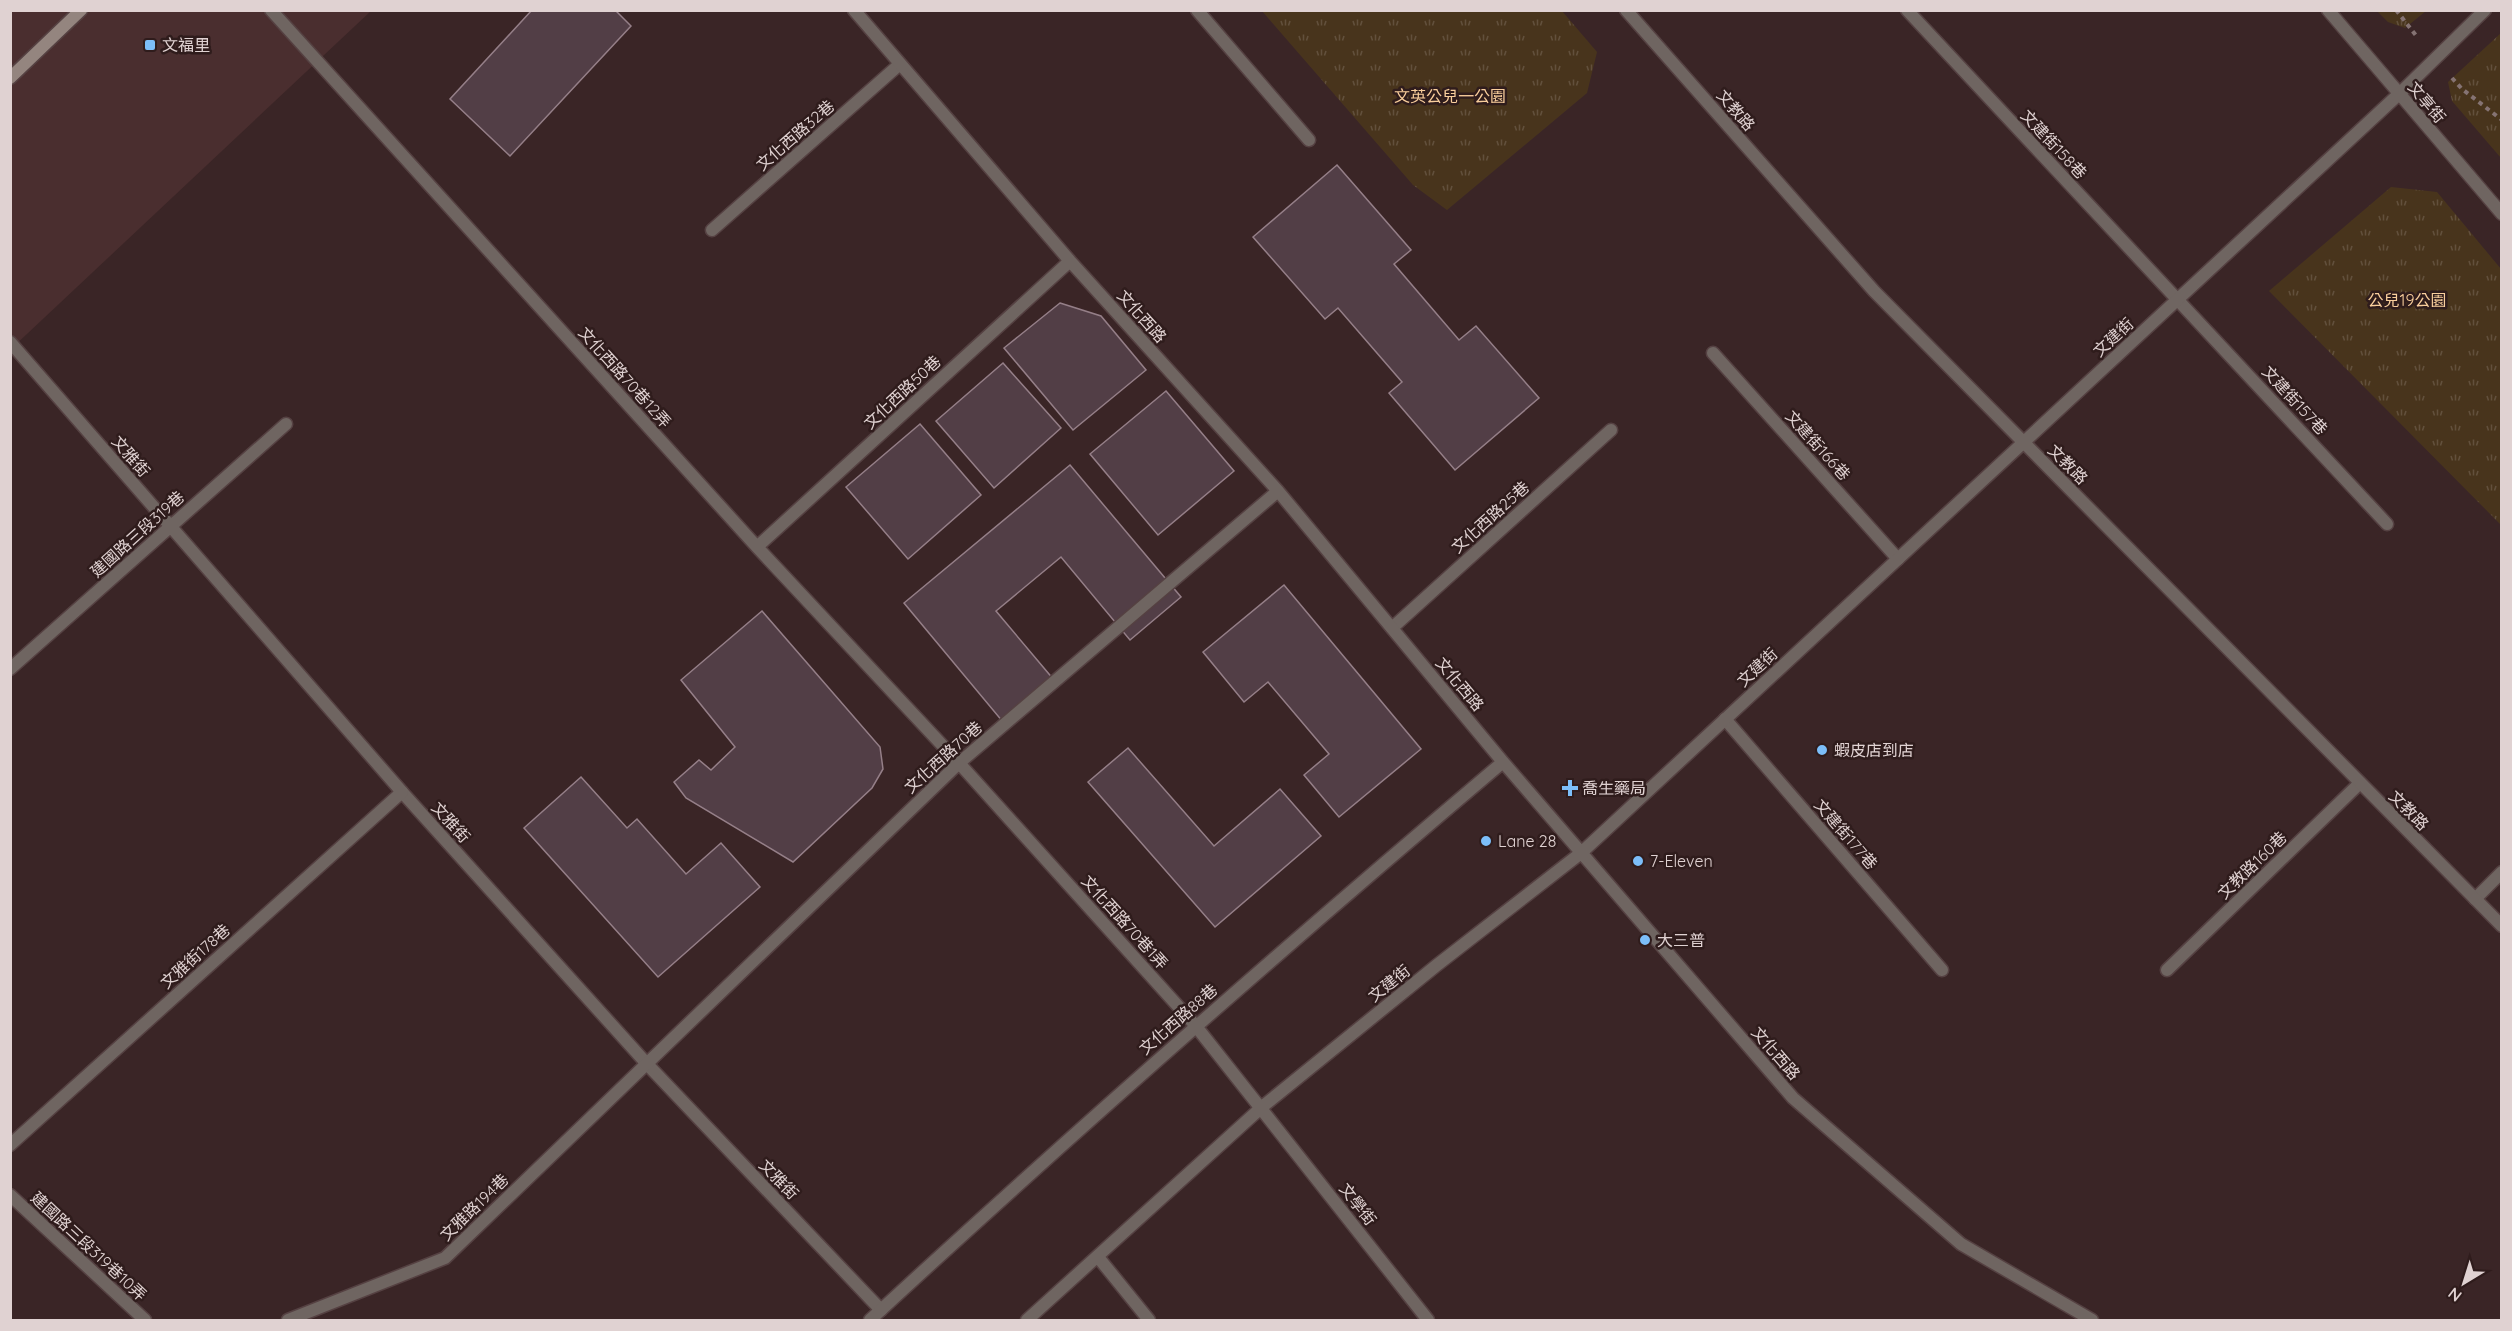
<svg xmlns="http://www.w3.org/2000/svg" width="2512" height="1331" font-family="Quicksand,'Noto Sans TC',sans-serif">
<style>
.built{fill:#4a2e2f}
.grass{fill:url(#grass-tufts)}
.building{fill:#523e46;stroke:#957f88;stroke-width:1.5}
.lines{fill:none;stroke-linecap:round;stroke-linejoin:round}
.lane-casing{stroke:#554142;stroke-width:15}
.street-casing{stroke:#554142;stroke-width:15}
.secondary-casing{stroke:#554142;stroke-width:15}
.path{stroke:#857373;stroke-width:4;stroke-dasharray:4.5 4.5;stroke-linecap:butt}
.lane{stroke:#6f6561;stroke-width:12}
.street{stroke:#6f6561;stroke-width:12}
.secondary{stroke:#94857f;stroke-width:12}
.poi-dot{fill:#7cbef9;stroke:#2f1c1c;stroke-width:2}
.labels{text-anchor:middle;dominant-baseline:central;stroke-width:5;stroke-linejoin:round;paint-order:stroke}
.poi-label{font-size:16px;fill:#e0d2d2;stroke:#2f1c1c;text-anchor:start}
.park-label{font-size:16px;fill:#f9ce9c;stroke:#2f1c1c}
.street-label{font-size:16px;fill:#e0d2d2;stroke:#2f1c1c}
</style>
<defs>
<pattern id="grass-tufts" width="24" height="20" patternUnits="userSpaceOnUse" patternTransform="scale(1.5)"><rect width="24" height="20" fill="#48341c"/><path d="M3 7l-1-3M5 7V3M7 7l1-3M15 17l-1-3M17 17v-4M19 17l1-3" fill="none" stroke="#62503c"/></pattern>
</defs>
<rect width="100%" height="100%" fill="#3a2526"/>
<!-- built -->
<path class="built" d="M 11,11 L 371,11 L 11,349 Z"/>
<!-- grass -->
<path class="grass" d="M 1262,11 L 1562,11 L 1597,52 L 1587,93 L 1447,210 L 1413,185 Z
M 2377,11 L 2426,11 L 2405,28 L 2388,22 Z
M 2501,33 L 2501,158 L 2452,101 L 2448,82 Z
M 2391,187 L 2437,192 L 2501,269 L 2501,525 L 2269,291 Z"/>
<!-- building -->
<path class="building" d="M 532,10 L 615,10 L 631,26 L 510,156 L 450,99 Z
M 1337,165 L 1411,250 L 1394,264 L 1459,340 L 1476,326 L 1539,398 L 1455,470 L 1389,393 L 1402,382 L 1338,308 L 1325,319 L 1253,237 Z
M 1060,303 L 1101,316 L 1146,370 L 1073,430 L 1004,348 Z
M 1003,363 L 1061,428 L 994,488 L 936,421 Z
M 1166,391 L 1234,471 L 1158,535 L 1090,454 Z
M 920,424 L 981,495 L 908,559 L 846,487 Z
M 1070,465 L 1181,597 L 1130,640 L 1061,557 L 996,611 L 1054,680 L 1003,722 L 904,603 Z
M 1284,585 L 1421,749 L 1339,817 L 1304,775 L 1329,754 L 1268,682 L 1244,702 L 1203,652 Z
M 762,611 L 880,747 L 883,769 L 872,788 L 793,862 L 686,798 L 674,782 L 699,760 L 711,770 L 735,747 L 681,680 Z
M 1128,748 L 1214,846 L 1280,789 L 1321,836 L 1215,927 L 1088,782 Z
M 581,777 L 627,828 L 637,819 L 686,874 L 721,843 L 760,887 L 658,977 L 524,828 Z"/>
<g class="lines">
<!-- lane casing -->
<g class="lane-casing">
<path id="lane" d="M 1907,10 L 2387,524
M 712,230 L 900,64
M 1713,353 L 1898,559
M 1392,628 L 1611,430
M 1725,719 L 1942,970
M 402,792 L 647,1064 L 881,1310
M 2475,899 L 2502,872
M 2167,970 L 2360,783"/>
</g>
<!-- street casing -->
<g class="street-casing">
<path id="street" d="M 271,10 L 757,547 L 959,763 L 1195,1025 L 1428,1320
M 854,10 L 1070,261 L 1278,491 L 1503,762 L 1793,1098 L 1961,1244 L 2092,1320
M 1197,10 L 1309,140
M 1626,10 L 1874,291 L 2502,926
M 2328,10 L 2502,214
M 10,342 L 402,792 L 10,1145
M 757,547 L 1070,261
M 10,669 L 286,424
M 10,1195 L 145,1320
M 1098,1257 L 1149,1320
M 288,1320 L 445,1258 L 959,763 L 1278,491
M 870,1320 C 1077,1129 1288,944 1503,762
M 1027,1320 L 1262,1107 L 1437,965 L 1581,853 L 2399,94 L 2485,10"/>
</g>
<!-- secondary casing -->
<g class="secondary-casing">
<path id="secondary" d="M 10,78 L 81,10"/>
</g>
<!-- path -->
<path class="path" d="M 2396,10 L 2418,38
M 2452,78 L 2462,89 L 2502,120"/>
<!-- lane -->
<use href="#lane" class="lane"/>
<!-- street -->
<use href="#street" class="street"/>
<!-- secondary -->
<use href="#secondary" class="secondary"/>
</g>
<!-- markers -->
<g class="poi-dot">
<rect x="144" y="39" width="12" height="12" rx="3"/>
<circle cx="1822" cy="750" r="6"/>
<path d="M1567 779h6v6h6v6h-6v6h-6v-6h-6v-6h6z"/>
<circle cx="1486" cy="841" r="6"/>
<circle cx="1638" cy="861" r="6"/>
<circle cx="1645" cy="940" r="6"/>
</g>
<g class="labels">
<!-- poi labels -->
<g class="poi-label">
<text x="162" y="45">文福里</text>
<text x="1834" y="750">蝦皮店到店</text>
<text x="1582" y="788">喬生藥局</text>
<text x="1498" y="841">Lane 28</text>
<text x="1650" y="861">7-Eleven</text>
<text x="1657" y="940">大三普</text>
</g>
<!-- park labels -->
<g class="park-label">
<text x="1450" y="96">文英公兒一公園</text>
<text x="2407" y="300">公兒19公園</text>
</g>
<!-- street labels -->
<g class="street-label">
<text transform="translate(2427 102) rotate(50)">文享街</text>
<text transform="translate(1736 110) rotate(49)">文教路</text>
<text transform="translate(795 135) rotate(-41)">文化西路32巷</text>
<text transform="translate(2054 144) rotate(47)">文建街158巷</text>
<text transform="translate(1142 316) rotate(48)">文化西路</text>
<text transform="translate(2113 337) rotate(-43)">文建街</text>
<text transform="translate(625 377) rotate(48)">文化西路70巷12弄</text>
<text transform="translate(902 392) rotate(-43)">文化西路50巷</text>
<text transform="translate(2295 400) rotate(47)">文建街157巷</text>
<text transform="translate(1818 445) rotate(48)">文建街166巷</text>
<text transform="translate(131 456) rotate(49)">文雅街</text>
<text transform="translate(2068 464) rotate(45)">文教路</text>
<text transform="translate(1490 517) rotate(-42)">文化西路25巷</text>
<text transform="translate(137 534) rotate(-42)">建國路三段319巷</text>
<text transform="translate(1757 667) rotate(-43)">文建街</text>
<text transform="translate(1460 684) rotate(50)">文化西路</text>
<text transform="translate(943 757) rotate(-42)">文化西路70巷</text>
<text transform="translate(2409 810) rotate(45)">文教路</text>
<text transform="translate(451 822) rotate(48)">文雅街</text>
<text transform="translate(1846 834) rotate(49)">文建街177巷</text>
<text transform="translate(2252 865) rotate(-44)">文教路160巷</text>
<text transform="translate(1125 922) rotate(48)">文化西路70巷1弄</text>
<text transform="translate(195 956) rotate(-42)">文雅街178巷</text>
<text transform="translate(1389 983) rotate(-39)">文建街</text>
<text transform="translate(1178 1019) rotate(-41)">文化西路88巷</text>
<text transform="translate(1776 1053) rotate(49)">文化西路</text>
<text transform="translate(779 1179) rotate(46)">文雅街</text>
<text transform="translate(1358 1204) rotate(52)">文學街</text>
<text transform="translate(474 1207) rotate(-44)">文雅路194巷</text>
<text transform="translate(89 1246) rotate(43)">建國路三段319巷10弄</text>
</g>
</g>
<!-- border -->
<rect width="2512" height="1331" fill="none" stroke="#e0d2d2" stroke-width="24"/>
<!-- north arrow -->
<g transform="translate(2464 1283) rotate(218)" stroke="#2f1c1c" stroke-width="4.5" paint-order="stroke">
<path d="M0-4.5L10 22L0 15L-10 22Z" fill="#e0d2d2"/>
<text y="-9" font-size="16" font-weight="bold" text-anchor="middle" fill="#e0d2d2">N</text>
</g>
</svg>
